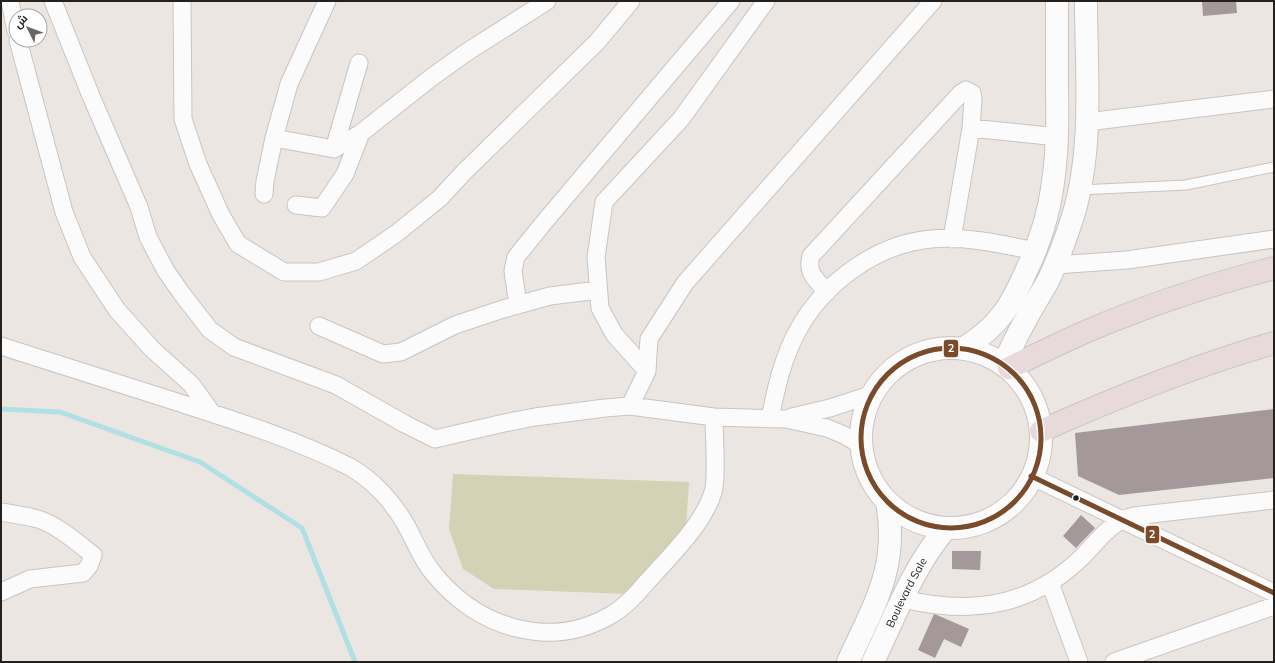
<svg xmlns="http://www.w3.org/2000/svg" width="1275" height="663" font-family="Mulish,Cairo,sans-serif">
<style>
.green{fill:#d3d2b4}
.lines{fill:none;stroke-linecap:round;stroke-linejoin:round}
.stream{stroke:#b0e0e3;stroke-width:5}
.building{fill:#a4989a}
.service-casing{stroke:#c9c4c1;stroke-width:11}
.minor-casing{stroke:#c9c4c1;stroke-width:19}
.tertiary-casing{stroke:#c9c4c1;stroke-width:24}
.trunk-casing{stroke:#c8c5c3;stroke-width:24}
.service{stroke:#fcfbfb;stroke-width:9}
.minor{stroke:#fcfbfb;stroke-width:17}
.tertiary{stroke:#fcfbfb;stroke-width:22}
.trunk{stroke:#e8dada;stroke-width:22}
.bus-1-casing{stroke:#fff;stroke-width:8}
.bus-1{stroke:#7a4b2a;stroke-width:5}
.bus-dot{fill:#23201e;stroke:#fff;stroke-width:1.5}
.labels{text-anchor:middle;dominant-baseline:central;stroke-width:4;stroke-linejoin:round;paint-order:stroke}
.street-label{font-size:11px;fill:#23201e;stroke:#fff}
.line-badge{stroke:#fff;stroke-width:1.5}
.badge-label{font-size:11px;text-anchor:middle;font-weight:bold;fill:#fff}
</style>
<rect width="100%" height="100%" fill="#ece6e2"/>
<!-- green -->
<path class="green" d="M 453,474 L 689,482 L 686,529 L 629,594 L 494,589 L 463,569 L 449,529 Z"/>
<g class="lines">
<!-- stream -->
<path class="stream" d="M 1,409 L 60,412 L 200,462 L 302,528 L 355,662"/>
</g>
<!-- building -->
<path class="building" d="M 1202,1 L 1236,1 L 1237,13 L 1203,16 Z
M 1274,409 L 1274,478 L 1119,495 L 1078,476 L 1075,433 Z
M 1081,515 L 1095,528 L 1076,548 L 1063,536 Z
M 952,551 L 981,551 L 980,570 L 952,569 Z
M 934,614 L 937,615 L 969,629 L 961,647 L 944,639 L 935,658 L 918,650 Z"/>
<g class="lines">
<!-- service casing -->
<g class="service-casing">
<path id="service" d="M 1079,190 L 1186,185 L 1274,167"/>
</g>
<!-- minor casing -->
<g class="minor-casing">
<path id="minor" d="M 10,1 L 16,31
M 53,1 L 91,96 L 139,207 L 148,237 L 166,271 L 182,294 L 210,330 L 234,347 L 336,385 L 405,424 L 435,439 L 504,423 L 535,417 L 605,408 L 630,406 L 714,417 L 786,419 L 827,428 L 844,435 L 861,445
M 182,1 L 183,119 L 198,164 L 221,215 L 238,244 L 284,272 L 319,272 L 356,261 L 397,233 L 440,198 L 464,172 L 597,42 L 631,1
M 18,40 L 64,212 L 82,257 L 117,310 L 152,349 L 191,384 L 212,413
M 1087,122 L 1274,99
M 971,128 L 1058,137
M 274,138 L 334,149 L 361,133 L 432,77 L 467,52 L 547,1
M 334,149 L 359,63
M 264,194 L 265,181 L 274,138 L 289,84 L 327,1
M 296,205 L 322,208 L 345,174 L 361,133
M 1055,265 L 1127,260 L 1274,239
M 827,292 C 816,279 806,273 811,256 L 961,93 L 966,90 L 972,93 L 973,99 L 971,128 L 952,239
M 518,305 L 513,271 L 516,257 L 546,220 L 731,1
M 319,326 L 383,354 L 401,352 L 455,325 L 503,309 L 550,296 L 598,290
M 1,346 C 60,365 119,384 177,402 C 236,421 295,439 350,467 C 373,480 393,502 406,525 C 415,541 421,559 434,574 C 477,627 549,651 611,615 C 625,607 636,595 646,583 C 669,557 707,521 714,488 C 717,467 714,438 714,417
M 647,371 L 614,334 L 600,308 L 596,257 L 604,202 L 681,119 L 766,1
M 630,406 L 647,371 L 649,339 L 685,283 L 933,1
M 792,417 L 830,408 L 873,394
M 770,419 C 776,388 783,357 798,330 C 824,283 876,244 931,239 C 966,236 1001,244 1035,251
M 1031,476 L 1274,593
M 1,512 C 13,514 26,516 38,519 C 57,525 78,543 93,555 L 89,566 L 83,573 L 30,579 L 1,592
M 1050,583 L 1079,662
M 903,599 C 971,615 1031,607 1082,557 C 1098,541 1112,520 1134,516 L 1274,500
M 1114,662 L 1274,606"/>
</g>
<!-- tertiary casing -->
<g class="tertiary-casing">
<g id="tertiary">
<path d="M 964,348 C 999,326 1011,306 1027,269 C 1035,253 1041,236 1046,218 C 1057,176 1058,132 1057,89 C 1057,60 1057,30 1057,1"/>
<circle cx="951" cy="438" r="90"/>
<path d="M 1004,364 C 1010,350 1016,337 1024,323 C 1031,309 1040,295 1048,281 C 1058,260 1066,238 1073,216 C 1094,148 1086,71 1086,1"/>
<path d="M 848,662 C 874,605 899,567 887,502"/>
<path id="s1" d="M 873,662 C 895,616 913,567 946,528"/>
</g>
</g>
<!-- trunk casing -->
<g class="trunk-casing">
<path id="trunk" d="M 1009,368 C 1036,355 1064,341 1092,329 C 1151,304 1212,284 1274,268
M 1041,431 C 1117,397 1193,366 1274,343"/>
</g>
<!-- service -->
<use href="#service" class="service"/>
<!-- minor -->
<use href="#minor" class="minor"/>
<!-- tertiary -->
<use href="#tertiary" class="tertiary"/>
<!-- trunk -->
<use href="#trunk" class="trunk"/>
<!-- bus-1 casing -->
<g class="bus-1-casing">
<path id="bus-1" d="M861 438a90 90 0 1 1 180 0a90 90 0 1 1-180 0Z
M 1031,476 L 1274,593"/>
</g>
<!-- bus-1 -->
<use href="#bus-1" class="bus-1"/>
</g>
<!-- markers -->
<circle class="bus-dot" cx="1076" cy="498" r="3.5"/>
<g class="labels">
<!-- street labels -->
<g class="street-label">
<text stroke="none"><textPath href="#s1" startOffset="77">Boulevard Sale</textPath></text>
</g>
</g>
<g class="line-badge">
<rect x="943" y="339" width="16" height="19" rx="4" fill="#7a4b2a"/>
<rect x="1145" y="525" width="15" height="19" rx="4" fill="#7a4b2a"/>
</g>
<g class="badge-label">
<text x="951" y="352">2</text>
<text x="1152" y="538">2</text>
</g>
<!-- border -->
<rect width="1275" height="663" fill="none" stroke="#23201e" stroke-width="4"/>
<!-- north arrow -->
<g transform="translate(28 28) rotate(312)"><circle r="19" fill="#ffffff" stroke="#a7a6a5"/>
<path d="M0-3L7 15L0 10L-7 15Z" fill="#696563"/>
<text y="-6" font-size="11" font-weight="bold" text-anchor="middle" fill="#23201e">ش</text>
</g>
</svg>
